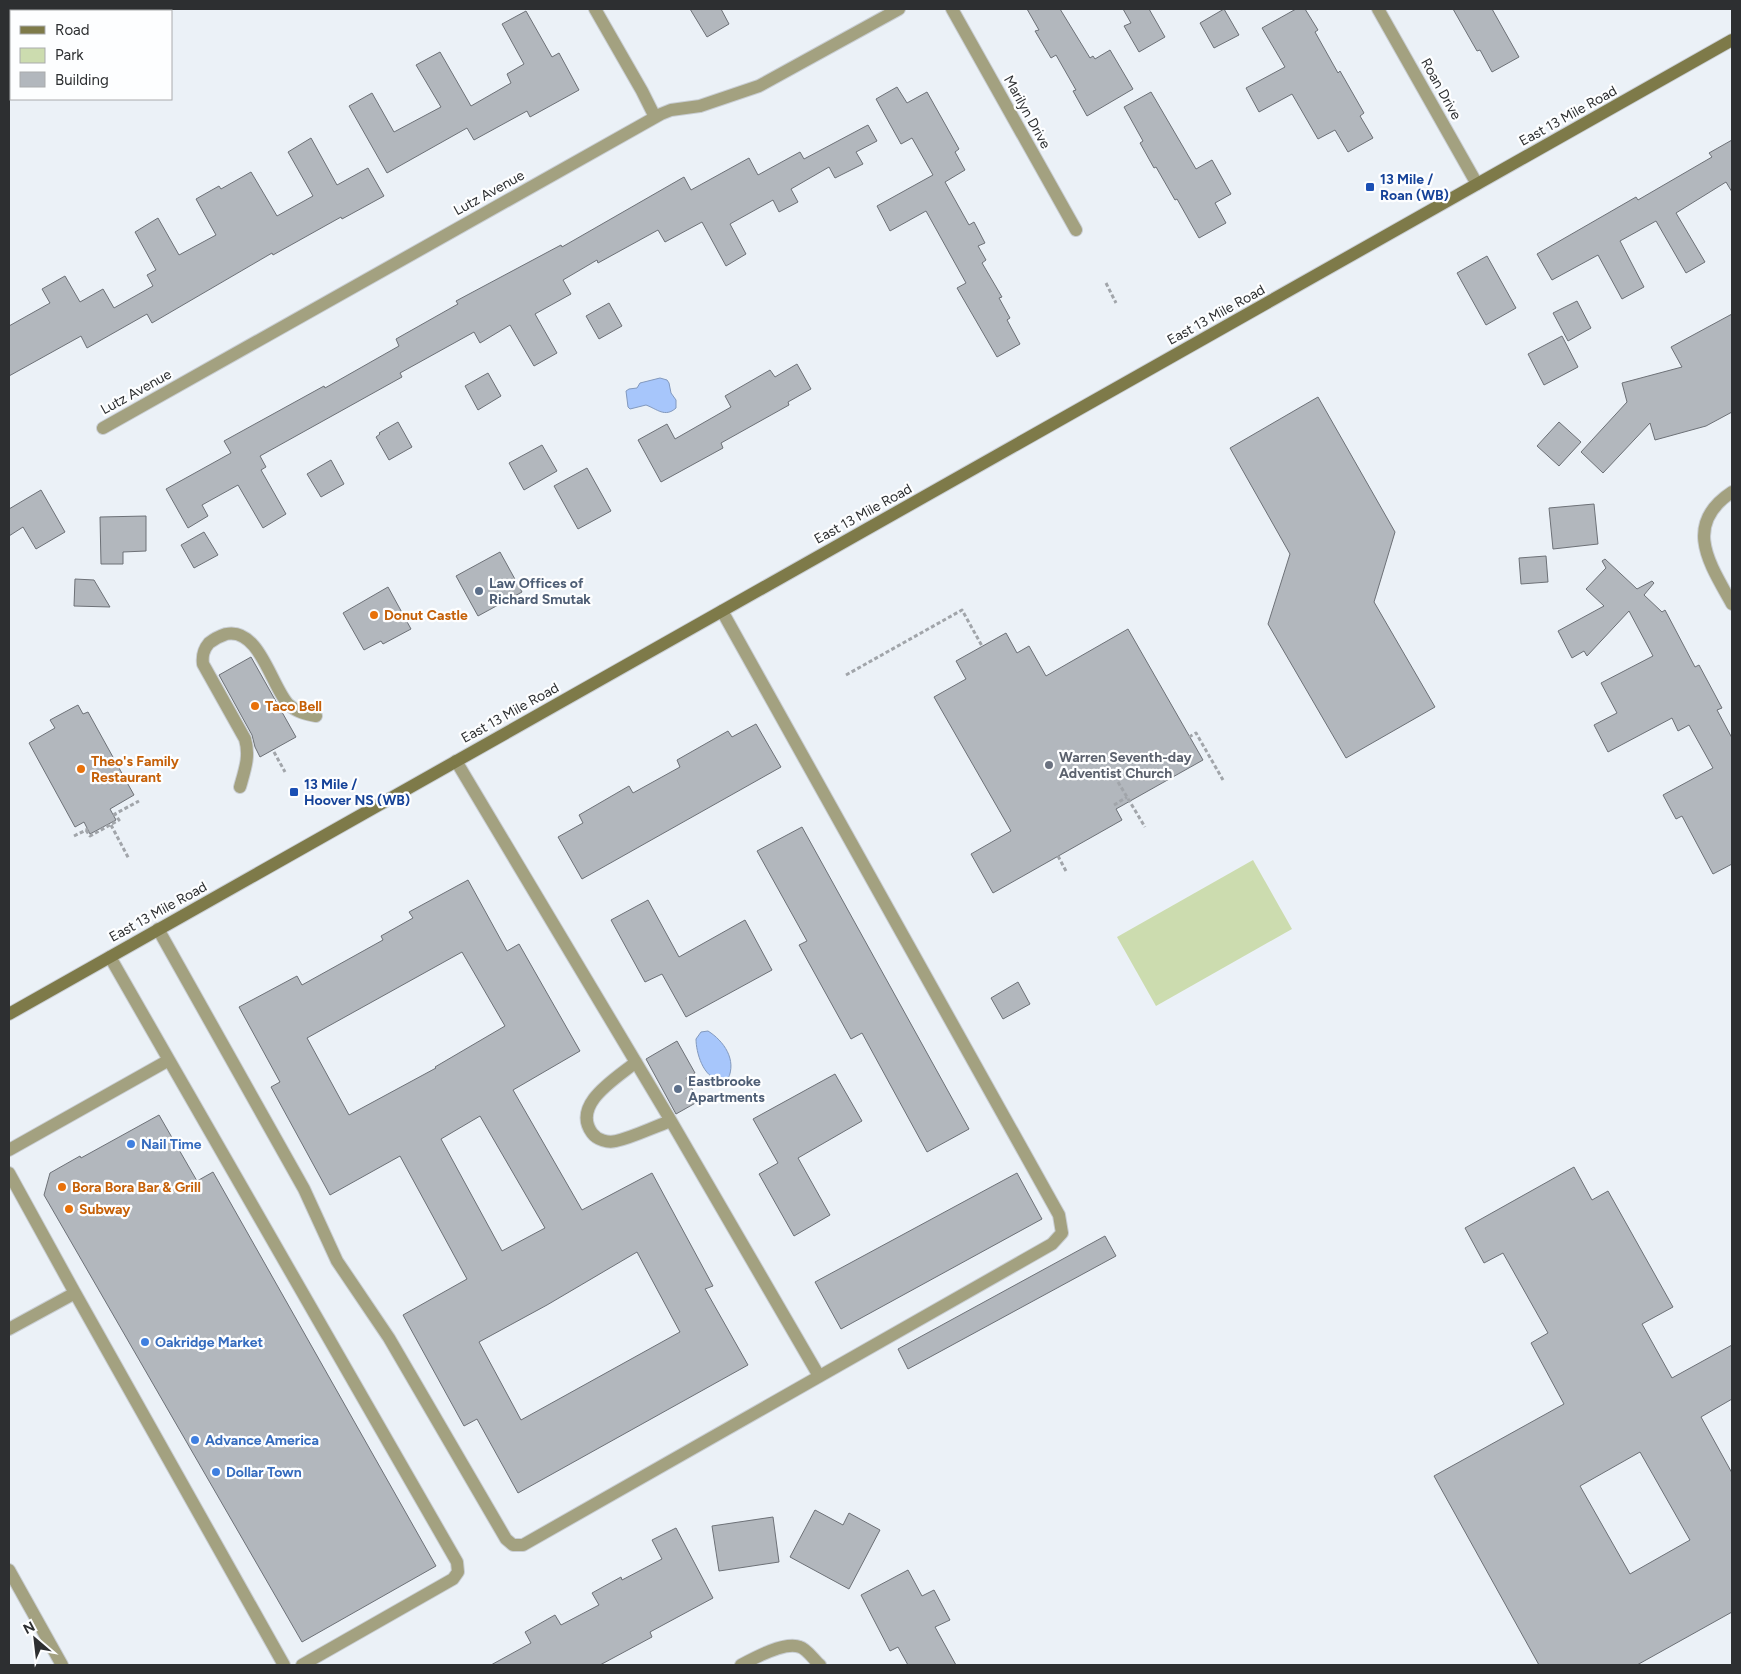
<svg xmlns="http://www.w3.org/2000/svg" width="1741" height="1674" font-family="Figtree,sans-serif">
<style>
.green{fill:#ccdcaf}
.water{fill:#a7c6fb;stroke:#8299be}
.building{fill:#b2b7bd;stroke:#6d7177;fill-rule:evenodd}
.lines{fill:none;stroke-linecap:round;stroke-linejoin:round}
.service-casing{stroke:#c9ced3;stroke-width:14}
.minor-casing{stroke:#c9ced3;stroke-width:14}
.secondary-casing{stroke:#c9ced3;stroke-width:14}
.path{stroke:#a1a5aa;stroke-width:3;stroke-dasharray:4 2.5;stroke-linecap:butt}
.service{stroke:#a3a180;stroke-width:12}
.minor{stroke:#a3a180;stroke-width:12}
.secondary{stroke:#7e7a49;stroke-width:12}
.transit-dot{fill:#1a4fb4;stroke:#fdfeff;stroke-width:2}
.service-dot{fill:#5c6f8a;stroke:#fdfeff;stroke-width:2}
.food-dot{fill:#e8710a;stroke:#fdfeff;stroke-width:2}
.worship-dot{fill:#6b7280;stroke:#fdfeff;stroke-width:2}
.shop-dot{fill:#3f7fe0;stroke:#fdfeff;stroke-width:2}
.labels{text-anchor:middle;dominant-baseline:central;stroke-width:4.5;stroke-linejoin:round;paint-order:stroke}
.street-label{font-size:14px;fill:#2d2f31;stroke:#fdfeff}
.transit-label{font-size:14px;font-weight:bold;fill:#164399;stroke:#fdfeff;text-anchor:start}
.service-label{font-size:14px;font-weight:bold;fill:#4e5e75;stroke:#fdfeff;text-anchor:start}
.food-label{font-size:14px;font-weight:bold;fill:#c56008;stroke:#fdfeff;text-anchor:start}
.worship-label{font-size:14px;font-weight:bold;fill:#5b616d;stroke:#fdfeff;text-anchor:start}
.shop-label{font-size:14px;font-weight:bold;fill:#366cbe;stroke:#fdfeff;text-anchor:start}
</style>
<rect width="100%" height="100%" fill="#ebf1f7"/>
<!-- green -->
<path class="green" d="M 1253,860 L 1292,929 L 1156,1006 L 1117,937 Z"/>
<!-- water -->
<path class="water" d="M 660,378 L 667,380 L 669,383 L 671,393 L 676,400 L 676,408 C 665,418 657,409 646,405 L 630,409 L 628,407 L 626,391 L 629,389 L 637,388 L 640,383 Z
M 708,1031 C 724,1041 737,1060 728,1079 C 726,1079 723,1080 720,1080 C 703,1078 696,1052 696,1039 L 701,1032 Z"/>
<!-- building -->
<path class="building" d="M 690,9 L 721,9 L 729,24 L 707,37 Z
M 1027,9 L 1060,9 L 1090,58 L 1093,56 L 1095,59 L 1110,50 L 1133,89 L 1087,116 L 1073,91 L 1076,90 L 1056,55 L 1051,58 L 1035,31 L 1039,30 Z
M 1123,9 L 1149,9 L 1165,37 L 1139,52 L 1124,26 L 1131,23 Z
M 1224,9 L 1239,35 L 1214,48 L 1200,23 Z
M 1296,9 L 1305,9 L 1318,30 L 1315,32 L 1338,73 L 1340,71 L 1364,113 L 1360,116 L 1373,138 L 1348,152 L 1335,130 L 1318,139 L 1292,94 L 1259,112 L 1246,88 L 1285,67 L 1262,28 Z
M 1453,9 L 1492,9 L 1519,57 L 1492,72 L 1480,50 L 1477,51 Z
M 526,11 L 552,57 L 559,53 L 579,90 L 530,117 L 527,111 L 474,140 L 467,128 L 387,173 L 349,106 L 372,93 L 394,132 L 441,107 L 416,65 L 440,52 L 471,106 L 511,83 L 507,74 L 524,64 L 502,24 Z
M 897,87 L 907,103 L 927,92 L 959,149 L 955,152 L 965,170 L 945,182 L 969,225 L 974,222 L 985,243 L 978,246 L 986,260 L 982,263 L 1002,297 L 999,298 L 1010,318 L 1007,320 L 1020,344 L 997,357 L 957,288 L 966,283 L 926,211 L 890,231 L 877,206 L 933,175 L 912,138 L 901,144 L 876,99 Z
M 1151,92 L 1196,169 L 1212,160 L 1231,194 L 1215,203 L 1226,223 L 1199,238 L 1177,199 L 1175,200 L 1156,167 L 1154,168 L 1140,143 L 1143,141 L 1124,107 Z
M 868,125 L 877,141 L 856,152 L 863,164 L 835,178 L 829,167 L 791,189 L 798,202 L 779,212 L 773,200 L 730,224 L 746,254 L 726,266 L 702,222 L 665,242 L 658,230 L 598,263 L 597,260 L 563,280 L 571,294 L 535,314 L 557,353 L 534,366 L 510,325 L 480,343 L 474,332 L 400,373 L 402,377 L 260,456 L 266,467 L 261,470 L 286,514 L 263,528 L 238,485 L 202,505 L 208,516 L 188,528 L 166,489 L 231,453 L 224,441 L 324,386 L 325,388 L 399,346 L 396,339 L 458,304 L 456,301 L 561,245 L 562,247 L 684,177 L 691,190 L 749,158 L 758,175 L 800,152 L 804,159 Z
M 311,138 L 337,185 L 368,168 L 384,196 L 342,219 L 341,217 L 273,255 L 272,253 L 152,323 L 147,314 L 87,348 L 81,336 L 9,376 L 9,326 L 50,303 L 42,289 L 65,276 L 80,302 L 103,289 L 114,308 L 153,286 L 147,275 L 156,270 L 135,232 L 158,218 L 179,255 L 216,235 L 196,199 L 219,186 L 221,189 L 251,172 L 277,216 L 313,196 L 288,152 Z
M 1732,140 L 1732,192 L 1726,182 L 1676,213 L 1705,262 L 1686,273 L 1656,221 L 1620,241 L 1644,287 L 1622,299 L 1598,255 L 1552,280 L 1537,254 L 1636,197 L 1638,200 L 1712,157 L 1709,153 Z
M 1487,256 L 1516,308 L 1486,325 L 1457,273 Z
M 1577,301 L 1591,328 L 1568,341 L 1553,313 Z
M 609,303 L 622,326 L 599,339 L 586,316 Z
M 1732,314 L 1732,412 L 1706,426 L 1655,440 L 1650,423 L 1603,473 L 1581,452 L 1627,402 L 1622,383 L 1682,367 L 1671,347 Z
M 1562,336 L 1578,367 L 1544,385 L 1528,354 Z
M 797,364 L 811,389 L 788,402 L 789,405 L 721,443 L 723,448 L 661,482 L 638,440 L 667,424 L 675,439 L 731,407 L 725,396 L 770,370 L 775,377 Z
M 488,373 L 501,396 L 478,410 L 465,386 Z
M 1318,397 L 1395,532 L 1374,602 L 1435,707 L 1346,758 L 1268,624 L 1290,554 L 1230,448 Z
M 398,422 L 412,447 L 389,460 L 376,437 L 380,434 L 379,433 Z
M 1559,422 L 1581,442 L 1559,466 L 1537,446 Z
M 542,445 L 557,471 L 524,490 L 509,463 Z
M 331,460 L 344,484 L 321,497 L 307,474 Z
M 587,468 L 611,511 L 578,529 L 554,486 Z
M 41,490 L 65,532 L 36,549 L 23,527 L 9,536 L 9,509 Z
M 1594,504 L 1598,544 L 1553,549 L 1549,508 Z
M 146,516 L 146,551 L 123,552 L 123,564 L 101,564 L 100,517 Z
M 204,532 L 218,555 L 194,568 L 181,545 Z
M 500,552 L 522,592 L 478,616 L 456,576 Z
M 1546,556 L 1548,582 L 1521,584 L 1519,558 Z
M 1605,559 L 1637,589 L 1652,581 L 1654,583 L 1644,595 L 1662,612 L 1665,610 L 1695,667 L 1699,665 L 1722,708 L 1717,710 L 1732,738 L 1732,864 L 1713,874 L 1682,816 L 1676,819 L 1663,795 L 1713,768 L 1689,725 L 1678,731 L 1672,718 L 1608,752 L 1594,725 L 1617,713 L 1601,683 L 1653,656 L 1629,611 L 1587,656 L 1584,651 L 1572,658 L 1558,631 L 1604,606 L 1586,589 L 1606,568 L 1602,561 Z
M 75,579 L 94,580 L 110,607 L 74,606 Z
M 388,587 L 411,629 L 383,644 L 381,641 L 364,650 L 343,613 Z
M 1128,629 L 1203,760 L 1116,809 L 1122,820 L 993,893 L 971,854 L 1011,831 L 934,697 L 966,679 L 956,661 L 1006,633 L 1017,653 L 1029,646 L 1046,676 Z
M 251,657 L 296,737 L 260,757 L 255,747 L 252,735 L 219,675 Z
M 78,705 L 83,714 L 88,712 L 134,795 L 110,809 L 116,820 L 90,834 L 84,822 L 75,827 L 29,743 L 55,728 L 50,720 Z
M 756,724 L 781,767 L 582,879 L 558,837 L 583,823 L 579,815 L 629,786 L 633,793 L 680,767 L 677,760 L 728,731 L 732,737 Z
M 802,827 L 969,1129 L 927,1152 L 862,1033 L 851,1039 L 799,945 L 807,941 L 757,851 Z
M 468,880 L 507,951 L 519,944 L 580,1051 L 513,1090 L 582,1210 L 652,1173 L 713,1286 L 705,1289 L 748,1365 L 518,1493 L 477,1419 L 464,1426 L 403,1315 L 467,1279 L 400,1156 L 330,1195 L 271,1087 L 280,1082 L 239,1007 L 297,976 L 302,985 L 383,940 L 381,936 L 413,918 L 409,912 ZM 462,952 L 505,1026 L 435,1067 L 436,1068 L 349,1115 L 307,1038 ZM 480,1116 L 545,1228 L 502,1251 L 441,1139 ZM 637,1252 L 680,1332 L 521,1420 L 479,1342 L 547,1305 Z
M 648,900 L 679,957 L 745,920 L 772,970 L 686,1017 L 662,974 L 645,982 L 611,920 Z
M 1018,982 L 1030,1004 L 1003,1019 L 991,998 Z
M 677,1041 L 695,1073 L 686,1078 L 699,1101 L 676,1114 L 646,1059 Z
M 835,1074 L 862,1121 L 798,1158 L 830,1215 L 794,1236 L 759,1174 L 778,1163 L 753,1119 Z
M 159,1115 L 197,1181 L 213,1172 L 436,1566 L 302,1642 L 44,1195 L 50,1173 L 80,1156 L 81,1158 Z
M 1574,1167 L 1592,1200 L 1608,1191 L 1673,1307 L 1642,1324 L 1672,1378 L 1732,1345 L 1732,1399 L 1701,1417 L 1732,1473 L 1732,1612 L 1637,1665 L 1539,1665 L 1434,1476 L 1564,1404 L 1531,1343 L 1548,1333 L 1503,1253 L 1484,1263 L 1465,1228 ZM 1640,1452 L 1690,1540 L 1630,1574 L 1580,1486 Z
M 1017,1173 L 1042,1219 L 841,1329 L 815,1282 Z
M 1105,1236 L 1116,1256 L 908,1369 L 898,1349 Z
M 815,1510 L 843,1525 L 849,1513 L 880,1530 L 849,1589 L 790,1557 Z
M 773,1517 L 779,1562 L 719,1571 L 712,1526 Z
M 676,1528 L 713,1598 L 650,1632 L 652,1637 L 600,1665 L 491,1665 L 531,1643 L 525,1632 L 555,1615 L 561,1625 L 599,1605 L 592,1593 L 621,1577 L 622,1580 L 662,1559 L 652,1540 Z
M 908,1570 L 922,1596 L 934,1590 L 950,1620 L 935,1627 L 956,1665 L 908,1665 L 898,1647 L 890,1651 L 861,1595 Z"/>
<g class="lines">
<!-- service casing -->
<g class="service-casing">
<path id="service" d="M 456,761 L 671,1121 L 819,1376
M 240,787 C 245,769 250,756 245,739 L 203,664 C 202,656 203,650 209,643 C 214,639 220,636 226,634 C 259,627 271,685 288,704 C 296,712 306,714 316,716
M 158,929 L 304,1189 L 337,1261 L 389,1338 L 506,1539 L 513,1545 L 523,1545 L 1052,1244 L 1062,1233 L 1059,1215 L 722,611
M 169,1060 L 457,1562 L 458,1572 L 453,1579 L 302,1665
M 636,1062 C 617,1078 571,1104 592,1133 C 597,1140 608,1143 616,1141 C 634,1137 653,1127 671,1121
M 9,1150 L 169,1060 L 110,957
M 9,1173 L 75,1293 L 9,1329
M 75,1293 L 284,1665
M 9,1570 L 62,1665"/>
</g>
<!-- minor casing -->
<g class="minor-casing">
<path id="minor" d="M 595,9 L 642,91 L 655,117
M 952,9 L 1076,230
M 1378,9 L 1477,184
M 103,428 L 661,114 L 671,110 L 700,106 L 759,86 L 899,9
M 1732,492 C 1682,525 1710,564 1732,604
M 741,1665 C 754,1658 785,1641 800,1647 C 807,1649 814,1660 820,1665"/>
</g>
<!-- secondary casing -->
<g class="secondary-casing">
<path id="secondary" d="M 9,1014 L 1732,40"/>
</g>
<!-- path -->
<path class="path" d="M 1106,283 L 1116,303
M 846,675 L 962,610 L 982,646
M 1189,737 L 1196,733 L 1223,780
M 274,752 L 285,772
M 1118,782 L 1145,827
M 1114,805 L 1127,797
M 113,815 L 139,801
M 111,825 L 129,859
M 86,830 L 90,836 L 119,820 L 115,814
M 74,836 L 88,829
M 1058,856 L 1067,873"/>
<!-- service -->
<use href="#service" class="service"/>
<!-- minor -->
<use href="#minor" class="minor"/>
<!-- secondary -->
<use href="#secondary" class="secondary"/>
</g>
<!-- markers -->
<g class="transit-dot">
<rect x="1365" y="182" width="10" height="10" rx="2.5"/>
<rect x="289" y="787" width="10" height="10" rx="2.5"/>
</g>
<g class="service-dot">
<circle cx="479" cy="591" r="5"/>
<circle cx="678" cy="1089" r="5"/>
</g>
<g class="food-dot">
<circle cx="374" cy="615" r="5"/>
<circle cx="255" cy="706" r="5"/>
<circle cx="81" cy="769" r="5"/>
<circle cx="62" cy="1187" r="5"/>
<circle cx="69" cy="1209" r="5"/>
</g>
<circle class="worship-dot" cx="1049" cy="765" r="5"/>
<g class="shop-dot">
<circle cx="131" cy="1144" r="5"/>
<circle cx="145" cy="1342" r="5"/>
<circle cx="195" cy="1440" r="5"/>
<circle cx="216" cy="1472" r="5"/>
</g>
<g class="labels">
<!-- street labels -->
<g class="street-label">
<text transform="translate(1441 89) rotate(61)">Roan Drive</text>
<text transform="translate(1027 112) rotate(61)">Marilyn Drive</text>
<text transform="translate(1568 116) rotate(-29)">East 13 Mile Road</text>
<text transform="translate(489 193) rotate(-29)">Lutz Avenue</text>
<text transform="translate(1216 315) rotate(-29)">East 13 Mile Road</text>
<text transform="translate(136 392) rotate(-29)">Lutz Avenue</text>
<text transform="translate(863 514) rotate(-29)">East 13 Mile Road</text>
<text transform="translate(510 713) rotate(-29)">East 13 Mile Road</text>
<text transform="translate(158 912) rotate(-29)">East 13 Mile Road</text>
</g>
<!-- transit labels -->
<g class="transit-label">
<text x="1380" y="179">13 Mile /<tspan x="1380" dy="16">Roan (WB)</tspan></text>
<text x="304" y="784">13 Mile /<tspan x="304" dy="16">Hoover NS (WB)</tspan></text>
</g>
<!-- service labels -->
<g class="service-label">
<text x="489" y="583">Law Offices of<tspan x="489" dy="16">Richard Smutak</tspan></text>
<text x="688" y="1081">Eastbrooke<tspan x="688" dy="16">Apartments</tspan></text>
</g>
<!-- food labels -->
<g class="food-label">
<text x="384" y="615">Donut Castle</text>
<text x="265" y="706">Taco Bell</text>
<text x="91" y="761">Theo's Family<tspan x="91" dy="16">Restaurant</tspan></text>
<text x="72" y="1187">Bora Bora Bar &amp; Grill</text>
<text x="79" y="1209">Subway</text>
</g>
<!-- worship labels -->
<g class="worship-label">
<text x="1059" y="757">Warren Seventh-day<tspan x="1059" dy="16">Adventist Church</tspan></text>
</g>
<!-- shop labels -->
<g class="shop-label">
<text x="141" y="1144">Nail Time</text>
<text x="155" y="1342">Oakridge Market</text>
<text x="205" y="1440">Advance America</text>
<text x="226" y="1472">Dollar Town</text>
</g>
</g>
<!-- border -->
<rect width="1741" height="1674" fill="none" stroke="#2d2f31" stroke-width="20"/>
<!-- legend -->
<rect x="10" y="10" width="162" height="90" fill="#fdfeff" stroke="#aaabad"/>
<rect x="20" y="26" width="25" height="8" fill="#7e7a49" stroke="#aaabad"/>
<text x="55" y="35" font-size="15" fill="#2d2f31">Road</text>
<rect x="20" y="48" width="25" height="15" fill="#ccdcaf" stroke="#aaabad"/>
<text x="55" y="60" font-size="15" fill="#2d2f31">Park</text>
<rect x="20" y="72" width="25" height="15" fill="#b2b7bd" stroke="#aaabad"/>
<text x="55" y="85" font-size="15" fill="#2d2f31">Building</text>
<!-- north arrow -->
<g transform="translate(35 1639) rotate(332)" stroke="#fdfeff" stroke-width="4" paint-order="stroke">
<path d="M0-4L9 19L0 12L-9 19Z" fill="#2d2f31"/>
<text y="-8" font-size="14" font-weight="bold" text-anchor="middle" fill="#2d2f31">N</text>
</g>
</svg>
